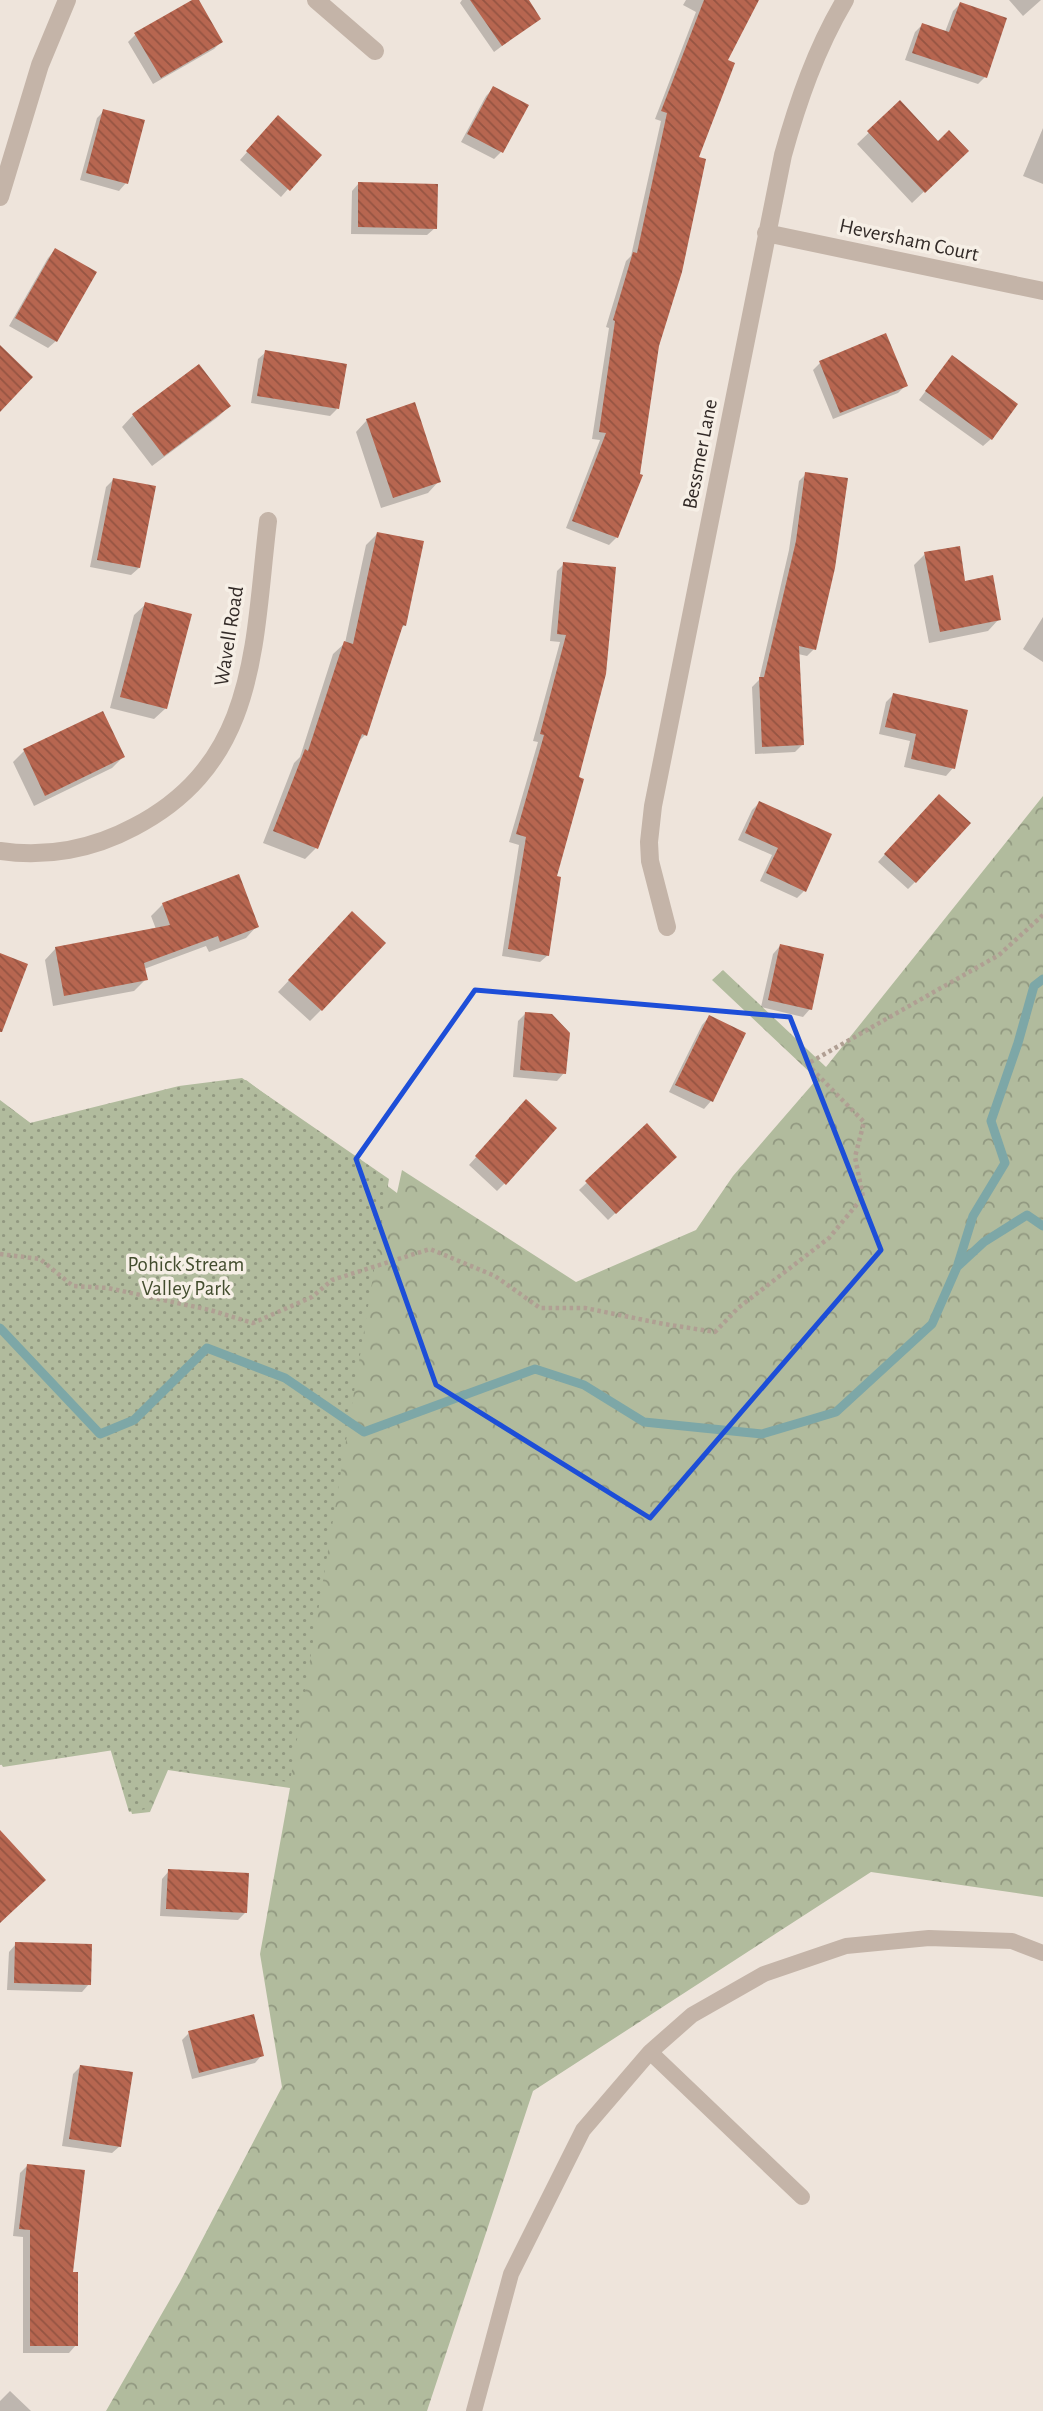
<svg xmlns="http://www.w3.org/2000/svg" width="1043" height="2411" font-family="'Alegreya Sans',sans-serif">
<style>
.forest{fill:url(#forest-crowns)}
.park{fill:url(#park-dots)}
.shadow{fill:#0003}
.lines{fill:none;stroke-linecap:round;stroke-linejoin:round}
.stream{stroke:#7da7a7;stroke-width:9}
.building{fill:url(#building-back-hatch)}
.path{stroke:#b09f93;stroke-width:4.5;stroke-dasharray:3.5 3.5;stroke-linecap:butt}
.service{stroke:#c4b4a8;stroke-width:16}
.minor{stroke:#c4b4a8;stroke-width:18}
.marked{fill:none;stroke:#1d4ed8;stroke-width:5;stroke-linejoin:round}
.labels{text-anchor:middle;dominant-baseline:central;stroke-width:7;stroke-linejoin:round;paint-order:stroke}
.street-label{font-size:21px;fill:#322a27;stroke:#f6efe6}
.park-label{font-size:21px;fill:#434d2e;stroke:#f6efe6}
</style>
<defs>
<pattern id="forest-crowns" width="20" height="18" patternUnits="userSpaceOnUse" patternTransform="scale(1.75)"><rect width="20" height="18" fill="#b1bb9d"/><path d="M2 6a3 3 0 1 1 6 0M12 15a3 3 0 1 1 6 0" fill="none" stroke="#919880"/></pattern>
<pattern id="park-dots" width="8" height="8" patternUnits="userSpaceOnUse" patternTransform="scale(1.75)"><rect width="8" height="8" fill="#b1bb9d"/><path d="M2 2h.1M6 6h.1" fill="none" stroke="#919880" stroke-width="1.8" stroke-linecap="round"/></pattern>
<pattern id="building-back-hatch" width="6" height="6" patternUnits="userSpaceOnUse" patternTransform="scale(1.75)"><rect width="6" height="6" fill="#b76650"/><path d="M-1 5l2 2M0 0l6 6M5-1l2 2" fill="none" stroke="#955442"/></pattern>
</defs>
<rect width="100%" height="100%" fill="#eee4db"/>
<!-- forest -->
<path class="forest" d="M 1043,796 L 1043,1897 L 871,1872 L 533,2091 L 427,2411 L 106,2411 L 180,2282 L 282,2087 L 260,1954 L 290,1788 L 168,1770 L 150,1812 L 132,1814 L 114,1750 L 3,1767 L 0,1762 L 0,1100 L 33,1125 L 183,1088 L 246,1080 L 397,1193 L 402,1170 L 576,1282 L 696,1230 L 733,1176 L 817,1079 L 712,980 L 723,970 L 826,1067 Z"/>
<!-- park -->
<path class="park" d="M 242,1078 L 389,1179 L 290,1782 L 164,1768 L 146,1809 L 129,1812 L 110,1748 L 0,1765 L 0,1101 L 30,1123 L 179,1086 Z"/>
<!-- shadow -->
<path class="shadow" d="M 195,0 L 221,42 L 214,49 L 153,84 L 128,42 L 136,34 Z
M 462,0 L 526,0 L 539,18 L 494,52 L 460,3 Z
M 686,0 L 757,0 L 726,61 L 696,158 L 617,537 L 609,545 L 566,528 L 600,440 L 592,439 L 609,328 L 606,327 L 626,261 L 631,256 L 661,121 L 655,119 L 696,12 L 683,5 Z
M 1009,0 L 1041,0 L 1023,16 Z
M 960,4 L 985,77 L 978,84 L 905,60 L 915,32 L 922,25 L 945,32 L 953,11 Z
M 494,88 L 526,106 L 501,152 L 494,159 L 461,142 L 486,96 Z
M 900,103 L 955,162 L 912,203 L 857,144 Z
M 104,111 L 126,183 L 119,191 L 80,180 L 97,118 Z
M 271,125 L 288,189 L 281,197 L 240,160 Z
M 1043,128 L 1043,184 L 1023,176 Z
M 359,183 L 435,228 L 427,235 L 351,234 L 352,191 Z
M 55,250 L 56,341 L 48,348 L 9,326 L 48,258 Z
M 266,352 L 337,409 L 330,416 L 251,403 L 258,359 Z
M 820,363 L 906,385 L 898,393 L 833,419 L 813,370 Z
M 945,365 L 991,439 L 983,446 L 919,400 Z
M 229,406 L 218,417 L 152,466 L 122,427 L 133,415 Z
M 367,420 L 439,481 L 428,493 L 381,508 L 356,432 Z
M 806,474 L 814,649 L 807,656 L 798,654 L 803,744 L 795,752 L 755,754 L 752,687 L 759,680 L 789,550 L 799,481 Z
M 113,480 L 139,568 L 131,575 L 90,567 L 106,487 Z
M 377,534 L 405,625 L 399,630 L 365,735 L 356,744 L 316,848 L 305,859 L 263,843 L 294,763 L 300,757 L 333,654 L 345,643 L 366,545 Z
M 925,554 L 964,583 L 999,619 L 988,631 L 929,643 L 914,565 Z
M 564,564 L 614,568 L 554,877 L 548,955 L 540,962 L 502,956 L 519,845 L 509,842 L 538,742 L 533,741 L 560,642 L 550,641 L 557,571 Z
M 146,604 L 166,708 L 154,719 L 110,708 L 134,615 Z
M 1043,617 L 1043,662 L 1023,649 Z
M 893,695 L 953,768 L 946,776 L 904,767 L 910,741 L 879,734 L 886,702 Z
M 24,751 L 123,757 L 112,768 L 34,806 L 13,762 Z
M 759,803 L 804,891 L 797,898 L 760,881 L 772,855 L 738,840 L 752,810 Z
M 931,803 L 915,882 L 908,889 L 878,862 Z
M 163,904 L 257,926 L 246,938 L 209,952 L 206,946 L 144,969 L 146,979 L 134,991 L 53,1006 L 45,960 L 56,948 L 156,929 L 151,916 Z
M 341,925 L 321,1010 L 310,1021 L 278,992 Z
M 780,946 L 810,1009 L 803,1017 L 761,1007 L 773,954 Z
M 526,1013 L 564,1073 L 557,1081 L 513,1077 L 518,1021 Z
M 709,1017 L 744,1034 L 711,1101 L 704,1109 L 669,1092 L 702,1025 Z
M 519,1109 L 505,1183 L 497,1191 L 469,1165 Z
M 647,1126 L 675,1157 L 608,1220 L 579,1190 Z
M 169,1871 L 246,1912 L 238,1920 L 160,1916 L 162,1879 Z
M 16,1944 L 89,1984 L 82,1992 L 7,1990 L 9,1952 Z
M 189,2033 L 262,2055 L 255,2063 L 192,2079 L 182,2040 Z
M 80,2067 L 120,2146 L 112,2153 L 62,2146 L 73,2074 Z
M 28,2165 L 71,2274 L 76,2345 L 69,2353 L 23,2353 L 23,2237 L 13,2236 L 20,2173 Z
M 10,2391 L 31,2411 L 0,2411 L 0,2401 Z"/>
<g class="lines">
<!-- stream -->
<path class="stream" d="M 958,1264 L 973,1216 L 1005,1163 L 991,1121 L 1018,1043 L 1034,986 L 1043,979
M 0,1328 L 100,1434 L 134,1420 L 207,1348 L 285,1378 L 364,1432 L 535,1369 L 584,1385 L 644,1422 L 762,1434 L 836,1412 L 932,1324 L 957,1267 L 984,1242 L 1027,1215 L 1043,1226"/>
</g>
<!-- building -->
<path class="building" d="M 192,0 L 199,0 L 223,42 L 161,78 L 134,33 Z
M 470,0 L 529,0 L 541,19 L 502,46 Z
M 704,0 L 759,0 L 728,60 L 735,63 L 699,157 L 706,159 L 682,272 L 659,346 L 640,474 L 643,475 L 618,538 L 572,521 L 606,433 L 599,432 L 615,321 L 613,320 L 633,252 L 637,253 L 667,113 L 661,111 Z
M 960,2 L 1007,18 L 987,78 L 912,53 L 922,23 L 949,32 Z
M 493,86 L 529,105 L 503,153 L 467,134 Z
M 900,100 L 938,141 L 949,130 L 969,151 L 925,193 L 867,131 Z
M 103,109 L 145,120 L 128,184 L 86,173 Z
M 278,115 L 322,155 L 290,191 L 246,151 Z
M 358,182 L 438,184 L 437,229 L 358,227 Z
M 55,248 L 97,272 L 57,342 L 15,318 Z
M 886,333 L 908,386 L 840,413 L 819,361 Z
M 0,345 L 33,377 L 0,412 Z
M 265,350 L 347,364 L 339,409 L 257,396 Z
M 952,355 L 1018,404 L 992,440 L 925,391 Z
M 199,364 L 231,406 L 164,456 L 132,414 Z
M 415,402 L 441,482 L 393,498 L 366,419 Z
M 805,472 L 848,478 L 835,568 L 816,650 L 799,646 L 804,745 L 762,747 L 759,677 L 764,677 L 796,541 Z
M 113,478 L 156,486 L 140,568 L 97,560 Z
M 377,532 L 424,541 L 406,626 L 403,625 L 367,736 L 362,734 L 318,849 L 273,831 L 305,749 L 308,751 L 344,641 L 353,644 Z
M 960,546 L 965,581 L 993,575 L 1001,620 L 940,632 L 924,552 Z
M 563,562 L 616,567 L 606,674 L 579,777 L 584,779 L 557,876 L 561,877 L 549,956 L 508,949 L 526,837 L 516,834 L 544,735 L 540,734 L 566,635 L 557,634 Z
M 145,602 L 192,614 L 167,709 L 120,697 Z
M 893,693 L 968,710 L 955,769 L 911,759 L 916,734 L 885,727 Z
M 103,711 L 125,757 L 45,796 L 23,749 Z
M 939,794 L 971,823 L 916,883 L 884,854 Z
M 759,801 L 832,834 L 806,892 L 766,873 L 778,848 L 745,833 Z
M 239,874 L 259,927 L 220,942 L 218,936 L 144,963 L 148,980 L 64,996 L 55,947 L 170,925 L 162,903 Z
M 352,911 L 386,943 L 322,1011 L 288,980 Z
M 780,944 L 824,954 L 812,1010 L 768,1000 Z
M 0,953 L 28,964 L 2,1032 L 0,1032 Z
M 525,1012 L 552,1014 L 570,1033 L 566,1074 L 520,1070 Z
M 709,1015 L 746,1033 L 713,1102 L 675,1085 Z
M 526,1099 L 557,1128 L 506,1185 L 475,1156 Z
M 647,1123 L 677,1157 L 616,1214 L 585,1181 Z
M 0,1830 L 46,1880 L 0,1923 Z
M 168,1869 L 249,1873 L 247,1913 L 166,1909 Z
M 15,1942 L 92,1944 L 91,1985 L 14,1983 Z
M 254,2014 L 264,2056 L 199,2073 L 188,2031 Z
M 80,2065 L 133,2072 L 121,2147 L 69,2139 Z
M 27,2164 L 85,2170 L 73,2272 L 78,2272 L 78,2346 L 30,2346 L 30,2230 L 19,2229 Z"/>
<g class="lines">
<!-- path -->
<path class="path" d="M 0,1254 L 40,1259 L 73,1286 L 108,1288 L 210,1310 L 253,1323 L 312,1297 L 332,1280 L 430,1249 L 495,1276 L 540,1308 L 585,1308 L 664,1324 L 715,1332 L 738,1308 L 829,1238 L 863,1197 L 855,1157 L 864,1122 L 807,1064 L 999,955 L 1043,915"/>
<!-- service -->
<path class="service" d="M 650,2052 L 802,2197
M 474,2411 L 511,2274 L 583,2130 L 650,2052 L 692,2015 L 764,1974 L 846,1946 L 929,1938 L 1012,1941 L 1043,1953"/>
<!-- minor -->
<path class="minor" d="M 316,0 L 375,51
M 0,197 L 40,65 L 67,0
M 766,233 L 1043,291
M 0,851 C 46,858 93,849 134,827 C 259,762 253,644 268,521
M 667,927 L 650,861 L 649,842 L 653,806 L 783,155 C 798,101 816,49 845,0"/>
</g>
<!-- marked area -->
<path class="marked" d="M 475,990 L 790,1017 L 881,1250 L 650,1518 L 436,1385 L 356,1159 Z"/>
<g class="labels">
<!-- street labels -->
<g class="street-label">
<text transform="translate(909 240) rotate(12)">Heversham Court</text>
<text transform="translate(700 454) rotate(-79)">Bessmer Lane</text>
<text transform="translate(229 636) rotate(-81)">Wavell Road</text>
</g>
<!-- park labels -->
<g class="park-label">
<text x="186" y="1264">Pohick Stream<tspan x="186" dy="24">Valley Park</tspan></text>
</g>
</g>
</svg>
